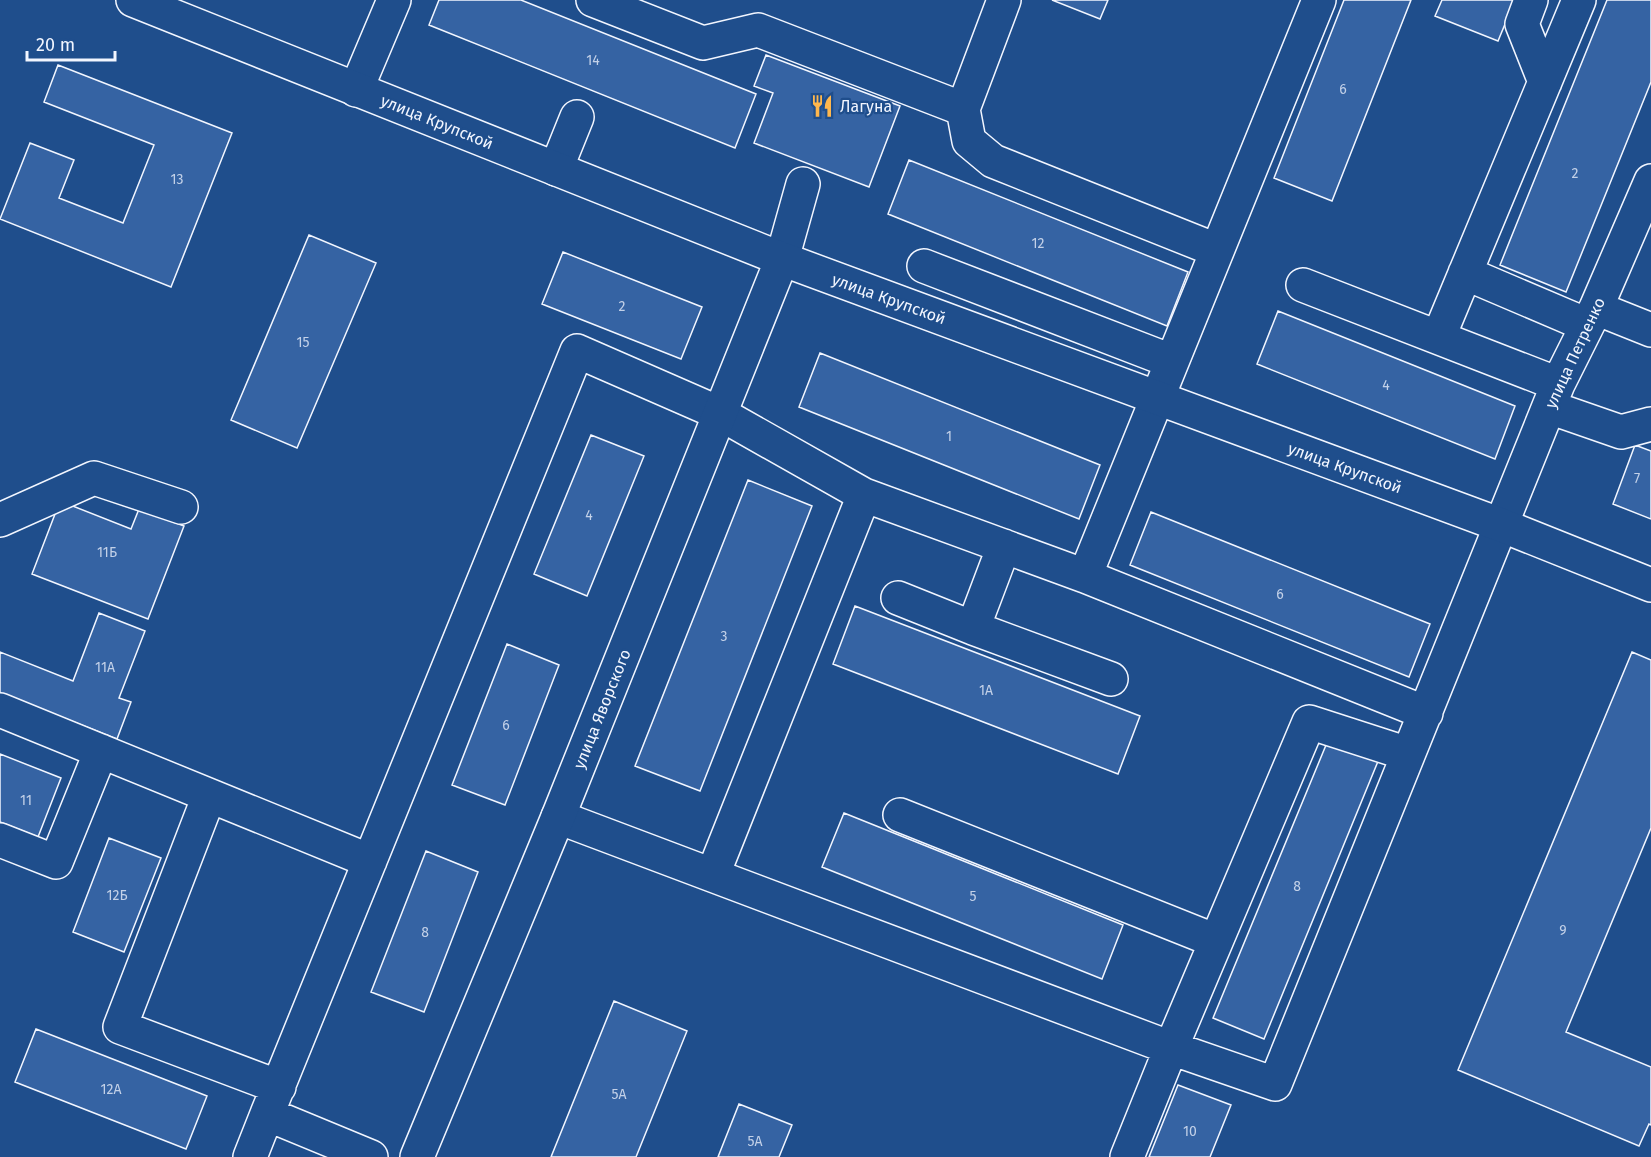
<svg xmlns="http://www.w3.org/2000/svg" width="1651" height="1157" font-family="'Fira Sans',sans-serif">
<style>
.building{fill:#3563a3;stroke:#f2f6ff;stroke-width:1.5}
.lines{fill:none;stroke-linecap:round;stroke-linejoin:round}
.minor-casing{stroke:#f2f6ff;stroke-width:36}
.major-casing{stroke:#f2f6ff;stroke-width:36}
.minor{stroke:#1f4e8c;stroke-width:33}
.major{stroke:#1f4e8c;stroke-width:33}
.labels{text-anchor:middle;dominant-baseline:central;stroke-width:4.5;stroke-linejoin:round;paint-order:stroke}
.number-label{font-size:14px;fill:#c3d1e8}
.poi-label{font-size:16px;fill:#f2f6ff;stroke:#1f4e8c;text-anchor:start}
.street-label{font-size:16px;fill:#f2f6ff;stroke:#1f4e8c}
</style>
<rect width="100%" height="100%" fill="#1f4e8c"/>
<!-- building -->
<path class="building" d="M 439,0 L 521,0 L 756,94 L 735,148 L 429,25 Z
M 1052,0 L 1108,0 L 1100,19 Z
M 1344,0 L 1411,0 L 1332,201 L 1274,178 Z
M 1442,0 L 1515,0 L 1498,41 L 1435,16 Z
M 1607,0 L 1651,0 L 1651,82 L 1566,292 L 1500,265 Z
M 766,55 L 900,106 L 869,187 L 754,143 L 773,93 L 754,86 Z
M 58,65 L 232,133 L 171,287 L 0,219 L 30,143 L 74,160 L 59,198 L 123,223 L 154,145 L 44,102 Z
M 909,160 L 1188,272 L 1167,326 L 888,214 Z
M 309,235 L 376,263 L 297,448 L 231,420 Z
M 563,252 L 702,307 L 681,359 L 542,304 Z
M 1278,311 L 1515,406 L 1495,459 L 1257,364 Z
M 820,353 L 1100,465 L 1079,519 L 799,407 Z
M 591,435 L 644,456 L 587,596 L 534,574 Z
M 1635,445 L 1651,451 L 1651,519 L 1613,504 Z
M 748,480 L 812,506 L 700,791 L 635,766 Z
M 60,501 L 131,529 L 139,509 L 184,526 L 148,619 L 32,574 Z
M 1151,512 L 1430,624 L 1409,677 L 1130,565 Z
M 855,606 L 1140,716 L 1118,774 L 833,664 Z
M 99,613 L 145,631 L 119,698 L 131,702 L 117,739 L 0,693 L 0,652 L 73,681 Z
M 507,644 L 559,665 L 505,805 L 452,785 Z
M 1632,652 L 1651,660 L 1651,828 L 1566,1032 L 1651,1067 L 1651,1125 L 1649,1124 L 1639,1146 L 1458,1070 Z
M 1331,733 L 1381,754 L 1264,1039 L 1213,1018 Z
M 0,754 L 61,778 L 38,837 L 0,822 Z
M 844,813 L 1123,925 L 1102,979 L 822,867 Z
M 109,838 L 161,858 L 124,952 L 73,932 Z
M 426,851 L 478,872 L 424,1012 L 371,992 Z
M 614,1001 L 687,1031 L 636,1157 L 551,1157 Z
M 36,1029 L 207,1096 L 186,1149 L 15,1082 Z
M 1178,1085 L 1231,1105 L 1210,1157 L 1149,1157 Z
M 739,1104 L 792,1125 L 779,1157 L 718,1157 Z"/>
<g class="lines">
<!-- minor casing -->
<g class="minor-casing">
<path id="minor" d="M 593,0 L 703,43 L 758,30 L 963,109
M 1004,0 L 963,109 L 969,141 L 993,161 L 1216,250
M 1531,0 L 1522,24 L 1545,82
M 356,90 L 394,0
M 556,169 L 577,117
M 782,259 L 803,184
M 924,266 L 1171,361
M 1465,273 L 1587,325
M 1303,285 L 1558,384
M 1596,308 L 1651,330
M 1439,336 L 1579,0
M 1549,407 L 1621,432 L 1651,424
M 0,520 L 94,478 L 181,507
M 1085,576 L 1319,0
M 898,598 L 973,628 L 1004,546
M 973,628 L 1111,679
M 0,710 L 370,861
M 209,796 L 120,1027 L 279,1087
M 900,815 L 1216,941
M 558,817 L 1171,1048 L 1309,722 L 1408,754
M 0,840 L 56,862 L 101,751
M 713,874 L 864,495
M 250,1157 L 267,1114
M 371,1157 L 267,1114 L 577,351 L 719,413 L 864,495 L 1085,576 L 1426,713
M 1127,1157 L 1171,1048 L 1275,1084 L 1558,384 L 1596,308 L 1651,181"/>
</g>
<!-- major casing -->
<g class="major-casing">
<path id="major" d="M 133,0 L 782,259 L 1501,525 L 1651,585
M 417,1157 L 558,817 L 782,259"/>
</g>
<!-- minor -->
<use href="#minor" class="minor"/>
<!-- major -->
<use href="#major" class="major"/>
</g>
<!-- icons -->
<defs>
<g id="restaurant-bare" transform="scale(1.8)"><path d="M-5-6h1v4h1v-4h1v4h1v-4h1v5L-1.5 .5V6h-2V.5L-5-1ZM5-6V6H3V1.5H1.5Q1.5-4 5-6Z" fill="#ffb74d" stroke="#1f4e8c" stroke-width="2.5" paint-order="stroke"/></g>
</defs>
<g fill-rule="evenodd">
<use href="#restaurant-bare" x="822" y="106"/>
</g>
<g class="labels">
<!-- number labels -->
<g class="number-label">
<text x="593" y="60">14</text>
<text x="1343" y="89">6</text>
<text x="1575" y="173">2</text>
<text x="177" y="179">13</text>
<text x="1038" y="243">12</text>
<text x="622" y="306">2</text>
<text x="303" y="342">15</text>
<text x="1386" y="385">4</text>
<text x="949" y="436">1</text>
<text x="1637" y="478">7</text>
<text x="589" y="515">4</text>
<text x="107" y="552">11Б</text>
<text x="1280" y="594">6</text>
<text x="724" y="636">3</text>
<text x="105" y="667">11А</text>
<text x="986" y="690">1А</text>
<text x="506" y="725">6</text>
<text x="26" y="800">11</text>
<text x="1297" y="886">8</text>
<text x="117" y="895">12Б</text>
<text x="973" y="896">5</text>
<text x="1563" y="930">9</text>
<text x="425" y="932">8</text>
<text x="111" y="1089">12А</text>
<text x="619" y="1094">5А</text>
<text x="1190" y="1131">10</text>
<text x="755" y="1141">5А</text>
</g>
<!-- poi labels -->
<g class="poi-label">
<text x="840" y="106">Лагуна</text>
</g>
<!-- street labels -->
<g class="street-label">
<text transform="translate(437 122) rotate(22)">улица Крупской</text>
<text transform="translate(889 299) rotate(20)">улица Крупской</text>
<text transform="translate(1575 353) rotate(-65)">улица Петренко</text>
<text transform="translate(1345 468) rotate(20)">улица Крупской</text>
<text transform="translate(602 709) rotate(-68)">улица Яворского</text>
</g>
</g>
<!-- scale -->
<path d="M27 51v9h88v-9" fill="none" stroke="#f2f6ff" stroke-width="3"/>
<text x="36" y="51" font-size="18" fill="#f2f6ff" stroke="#1f4e8c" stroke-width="4.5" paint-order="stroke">20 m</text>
</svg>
